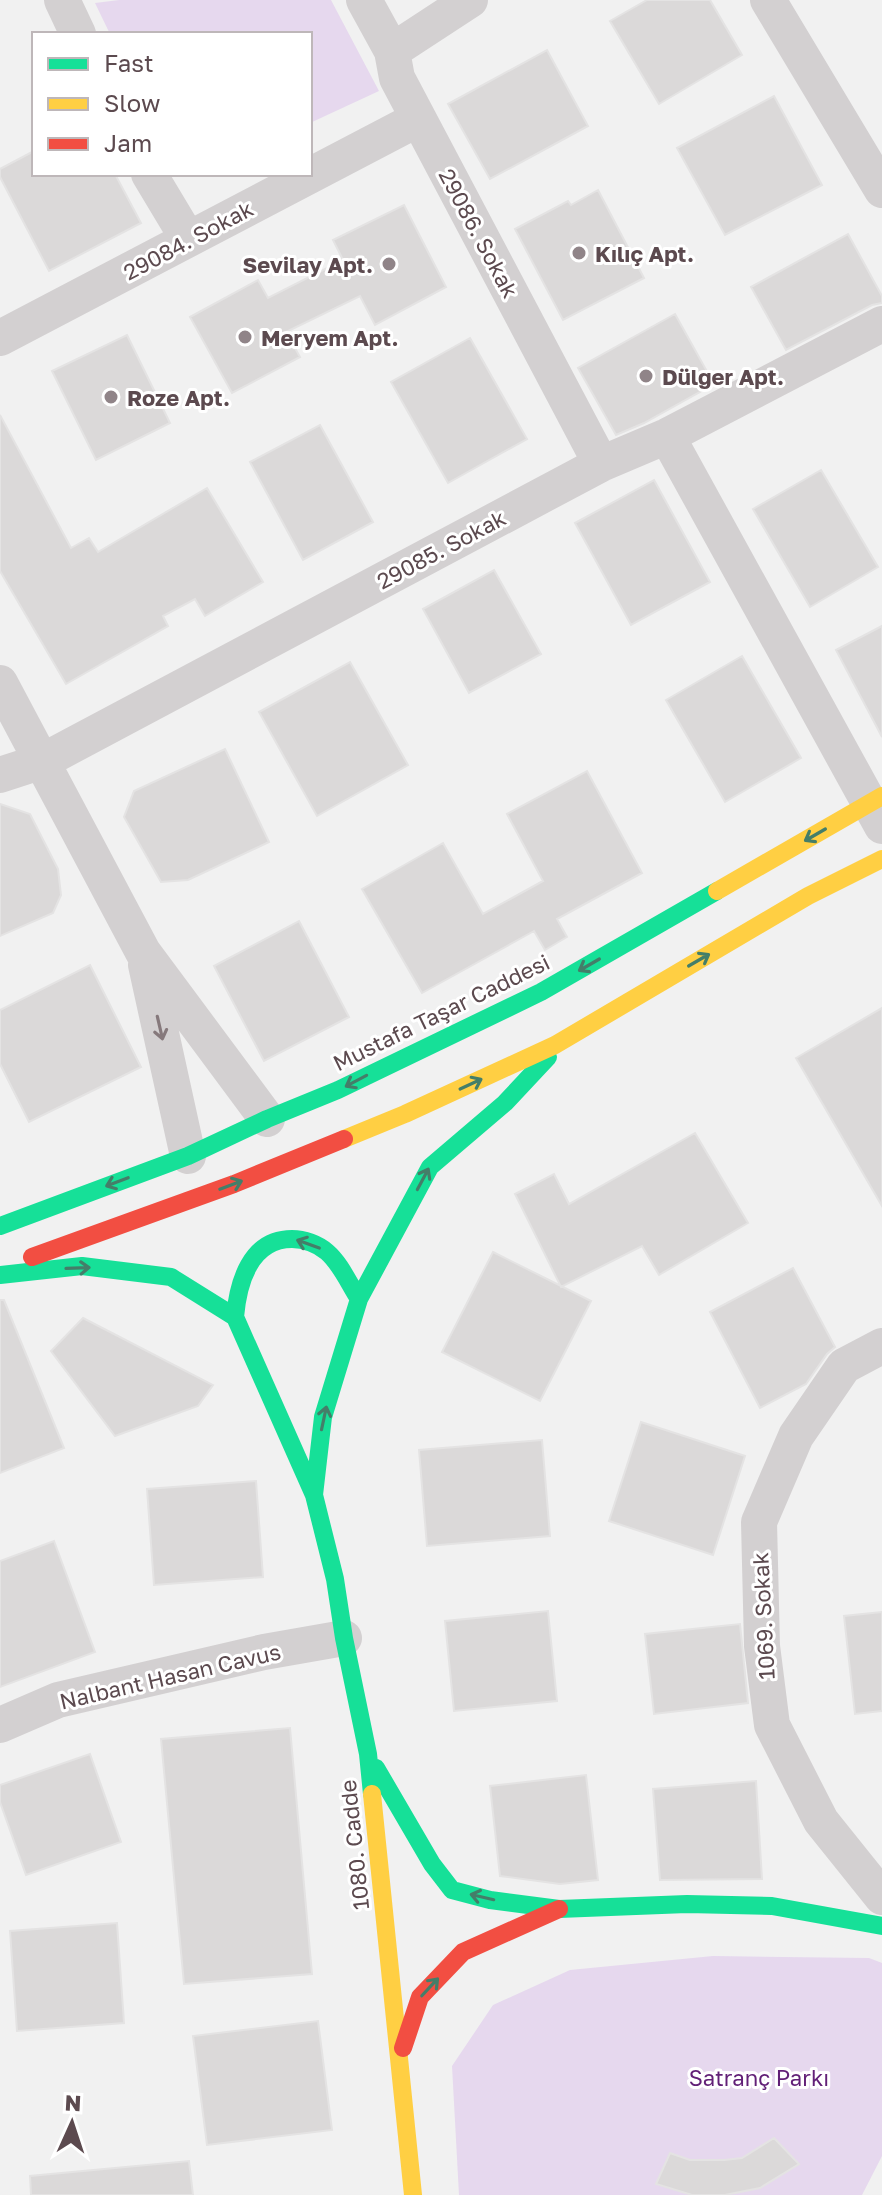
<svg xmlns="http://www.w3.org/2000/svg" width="882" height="2195" font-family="'Golos Text',sans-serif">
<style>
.green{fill:#e6d8ee}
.building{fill:#dbd9d9;stroke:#e4e3e3;stroke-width:2}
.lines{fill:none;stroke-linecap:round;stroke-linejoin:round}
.street{stroke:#d3d0d1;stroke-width:36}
.fast{stroke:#16e098;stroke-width:18}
.slow{stroke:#ffcf43;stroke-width:18}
.jam{stroke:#f24e42;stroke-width:18}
.oneway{stroke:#447e69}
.oneway2{stroke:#86797c}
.poi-dot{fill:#908488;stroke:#fff;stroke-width:3}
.labels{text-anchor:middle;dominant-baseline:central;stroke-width:6;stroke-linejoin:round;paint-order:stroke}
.street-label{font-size:22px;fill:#5c4a4f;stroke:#fff}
.poi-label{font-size:22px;font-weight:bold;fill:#5c4a4f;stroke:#fff;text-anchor:start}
.park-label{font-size:22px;fill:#622077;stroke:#fff}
</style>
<rect width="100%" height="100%" fill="#f1f1f1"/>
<!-- green -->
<path class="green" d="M 119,0 L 331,0 L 379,91 L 310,123 L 310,34 L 110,34 L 95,3 Z
M 713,1956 L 869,1958 L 882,1963 L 882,2156 L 862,2195 L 459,2195 L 452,2066 L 493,2005 L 570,1970 Z"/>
<!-- building -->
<path class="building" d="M 647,0 L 710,0 L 742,55 L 659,104 L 610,21 Z
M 547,50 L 588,126 L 490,179 L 448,104 Z
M 774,96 L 822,185 L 725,235 L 677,148 Z
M 34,151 L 34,174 L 115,174 L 141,223 L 49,271 L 0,177 L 0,169 Z
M 598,190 L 644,278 L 563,320 L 515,229 L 568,201 L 571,205 Z
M 404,205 L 446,287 L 375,325 L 360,296 L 286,332 L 300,357 L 232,393 L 190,317 L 258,280 L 268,298 L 343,260 L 333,240 Z
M 848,234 L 882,296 L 882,303 L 872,305 L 786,350 L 751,287 Z
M 675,314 L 714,384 L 644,423 L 616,435 L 578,368 Z
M 127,335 L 170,423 L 96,460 L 52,371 Z
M 470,338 L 527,439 L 448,483 L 391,382 Z
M 0,415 L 71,548 L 89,538 L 98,552 L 207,488 L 263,582 L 205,616 L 195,599 L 163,616 L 168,626 L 66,684 L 0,571 Z
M 320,425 L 373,522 L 303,560 L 250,462 Z
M 821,470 L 878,567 L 810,607 L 753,509 Z
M 654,480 L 710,582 L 631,625 L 575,523 Z
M 494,570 L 541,654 L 469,693 L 423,609 Z
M 882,626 L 882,737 L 836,650 Z
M 742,656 L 801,758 L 725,802 L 666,700 Z
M 350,662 L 408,765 L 317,816 L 259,712 Z
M 225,749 L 269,842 L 188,880 L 161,882 L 124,817 L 134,791 Z
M 587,771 L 642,873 L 557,919 L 567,937 L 545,950 L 534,931 L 422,993 L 362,889 L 443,843 L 483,914 L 543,881 L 507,814 Z
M 0,804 L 30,814 L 58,869 L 61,895 L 53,913 L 0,936 Z
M 299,921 L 349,1017 L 264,1061 L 214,966 Z
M 90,965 L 141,1067 L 29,1122 L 0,1064 L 0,1010 Z
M 882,1008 L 882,1206 L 796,1058 Z
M 695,1133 L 748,1223 L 659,1275 L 642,1246 L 561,1287 L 515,1194 L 554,1174 L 569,1204 Z
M 493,1252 L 591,1301 L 540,1401 L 442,1352 Z
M 793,1268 L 835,1347 L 827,1354 L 806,1384 L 760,1408 L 710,1312 Z
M 0,1300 L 4,1300 L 64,1448 L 0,1473 Z
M 83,1318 L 213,1385 L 198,1406 L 115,1436 L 51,1351 Z
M 641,1422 L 745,1456 L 713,1555 L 609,1521 Z
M 542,1440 L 550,1536 L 427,1546 L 419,1450 Z
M 256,1481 L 263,1577 L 154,1585 L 147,1489 Z
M 54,1541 L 95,1652 L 0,1687 L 0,1561 Z
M 548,1611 L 557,1701 L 454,1711 L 445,1621 Z
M 882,1612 L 882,1711 L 855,1714 L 844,1616 Z
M 740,1624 L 748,1703 L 654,1714 L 645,1634 Z
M 290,1728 L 312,1974 L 184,1984 L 161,1739 Z
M 90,1754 L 121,1842 L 26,1875 L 0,1802 L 0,1785 Z
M 586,1775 L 598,1880 L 560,1884 L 500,1876 L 490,1786 Z
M 756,1781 L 762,1879 L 660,1880 L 653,1789 Z
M 117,1923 L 124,2023 L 17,2031 L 10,1931 Z
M 318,2021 L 332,2130 L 207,2145 L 193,2036 Z
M 774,2138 L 799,2164 L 760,2188 L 725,2195 L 692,2195 L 656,2184 L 670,2153 L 690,2160 L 724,2160 L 742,2158 Z
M 189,2161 L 193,2195 L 31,2195 L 30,2176 Z"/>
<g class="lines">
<!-- street -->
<path class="street" d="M 62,0 L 78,34
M 364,0 L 392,51 L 397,78 L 601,464
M 768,0 L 882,190
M 392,51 L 470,0
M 149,174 L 188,239
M 0,338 L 418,119
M 667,436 L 882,826
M 0,683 L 143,952 L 267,1119
M 0,775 L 43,761 L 601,464 L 667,436 L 882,324
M 146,965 L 188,1156
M 882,1346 L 844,1366 L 796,1436 L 759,1522 L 762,1646 L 772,1725 L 821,1821 L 882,1897
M 0,1725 L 58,1700 L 264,1652 L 344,1638"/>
<!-- fast -->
<path class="fast" d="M 0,1226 L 188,1156 L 267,1119 L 338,1090 L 541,992 L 717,891
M 0,1275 L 82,1266 L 171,1277 L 235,1317 L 314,1495 L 335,1579 L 344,1638 L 368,1754 L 372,1794
M 235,1317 C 238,1283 250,1239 292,1239 C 304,1239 318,1244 327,1252 C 341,1264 349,1284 359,1299
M 314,1495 L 323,1417 L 359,1299 L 430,1167 L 505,1103 L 548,1057
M 376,1768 L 432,1864 L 452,1890 L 490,1900 L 559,1909 L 687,1904 L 772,1906 L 882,1926"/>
<!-- slow -->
<path class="slow" d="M 717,891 L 882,796
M 344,1139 L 405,1114 L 555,1045 L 808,896 L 882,859
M 372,1794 L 413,2195"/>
<!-- jam -->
<path class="jam" d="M 32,1257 L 234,1184 L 344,1139
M 403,2048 L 420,1997 L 463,1952 L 559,1909"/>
</g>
<!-- one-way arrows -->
<defs><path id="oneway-shaft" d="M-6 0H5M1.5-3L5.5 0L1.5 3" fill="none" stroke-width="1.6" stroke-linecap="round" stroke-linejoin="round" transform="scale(2)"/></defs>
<g class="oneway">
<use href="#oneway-shaft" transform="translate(815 835) rotate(150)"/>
<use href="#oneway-shaft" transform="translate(699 960) rotate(-30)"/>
<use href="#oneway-shaft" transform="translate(589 965) rotate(150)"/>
<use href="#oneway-shaft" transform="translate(356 1081) rotate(152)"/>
<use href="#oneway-shaft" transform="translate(471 1084) rotate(-25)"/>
<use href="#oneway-shaft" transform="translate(423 1179) rotate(-62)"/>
<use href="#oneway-shaft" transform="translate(117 1182) rotate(159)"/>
<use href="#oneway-shaft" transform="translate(231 1185) rotate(-21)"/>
<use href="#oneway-shaft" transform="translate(308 1244) rotate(-160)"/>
<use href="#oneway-shaft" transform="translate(78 1268) rotate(-2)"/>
<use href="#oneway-shaft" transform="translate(324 1418) rotate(-78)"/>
<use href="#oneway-shaft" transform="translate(482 1897) rotate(-167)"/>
<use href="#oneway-shaft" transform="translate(430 1987) rotate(-47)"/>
</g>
<use class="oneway2" href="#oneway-shaft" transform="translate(160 1028) rotate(77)"/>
<!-- markers -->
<g class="poi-dot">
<circle cx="579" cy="253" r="8"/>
<circle cx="389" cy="264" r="8"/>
<circle cx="245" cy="337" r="8"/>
<circle cx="646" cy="376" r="8"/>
<circle cx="111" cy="397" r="8"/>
</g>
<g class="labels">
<!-- street labels -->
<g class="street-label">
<text transform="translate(479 233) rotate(62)">29086. Sokak</text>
<text transform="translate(188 240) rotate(-28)">29084. Sokak</text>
<text transform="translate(441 549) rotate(-28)">29085. Sokak</text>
<text transform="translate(441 1012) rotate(-26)">Mustafa Taşar Caddesi</text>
<text transform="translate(763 1616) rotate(-93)">1069. Sokak</text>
<text transform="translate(170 1676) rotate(-13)">Nalbant Hasan Cavus</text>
<text transform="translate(354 1845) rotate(-96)">1080. Cadde</text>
</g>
<!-- poi labels -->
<g class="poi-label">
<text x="595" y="253">Kılıç Apt.</text>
<text x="373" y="264" text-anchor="end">Sevilay Apt.</text>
<text x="261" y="337">Meryem Apt.</text>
<text x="662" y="376">Dülger Apt.</text>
<text x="127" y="397">Roze Apt.</text>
</g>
<!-- park labels -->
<g class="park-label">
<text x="759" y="2077">Satranç Parkı</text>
</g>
</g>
<!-- legend -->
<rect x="32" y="32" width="280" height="144" fill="#ffffff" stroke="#beb7b9" stroke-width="2"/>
<rect x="48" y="58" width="40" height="12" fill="#16e098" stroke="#beb7b9" stroke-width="2"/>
<text x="104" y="72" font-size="24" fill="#5c4a4f">Fast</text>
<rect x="48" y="98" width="40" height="12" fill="#ffcf43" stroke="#beb7b9" stroke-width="2"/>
<text x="104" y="112" font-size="24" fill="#5c4a4f">Slow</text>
<rect x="48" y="138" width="40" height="12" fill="#f24e42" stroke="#beb7b9" stroke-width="2"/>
<text x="104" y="152" font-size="24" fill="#5c4a4f">Jam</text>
<!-- north arrow -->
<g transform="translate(72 2123) rotate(3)" stroke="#ffffff" stroke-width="6" paint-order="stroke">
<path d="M0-6L14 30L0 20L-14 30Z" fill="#5c4a4f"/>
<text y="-12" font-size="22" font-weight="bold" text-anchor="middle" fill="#5c4a4f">N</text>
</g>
</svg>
